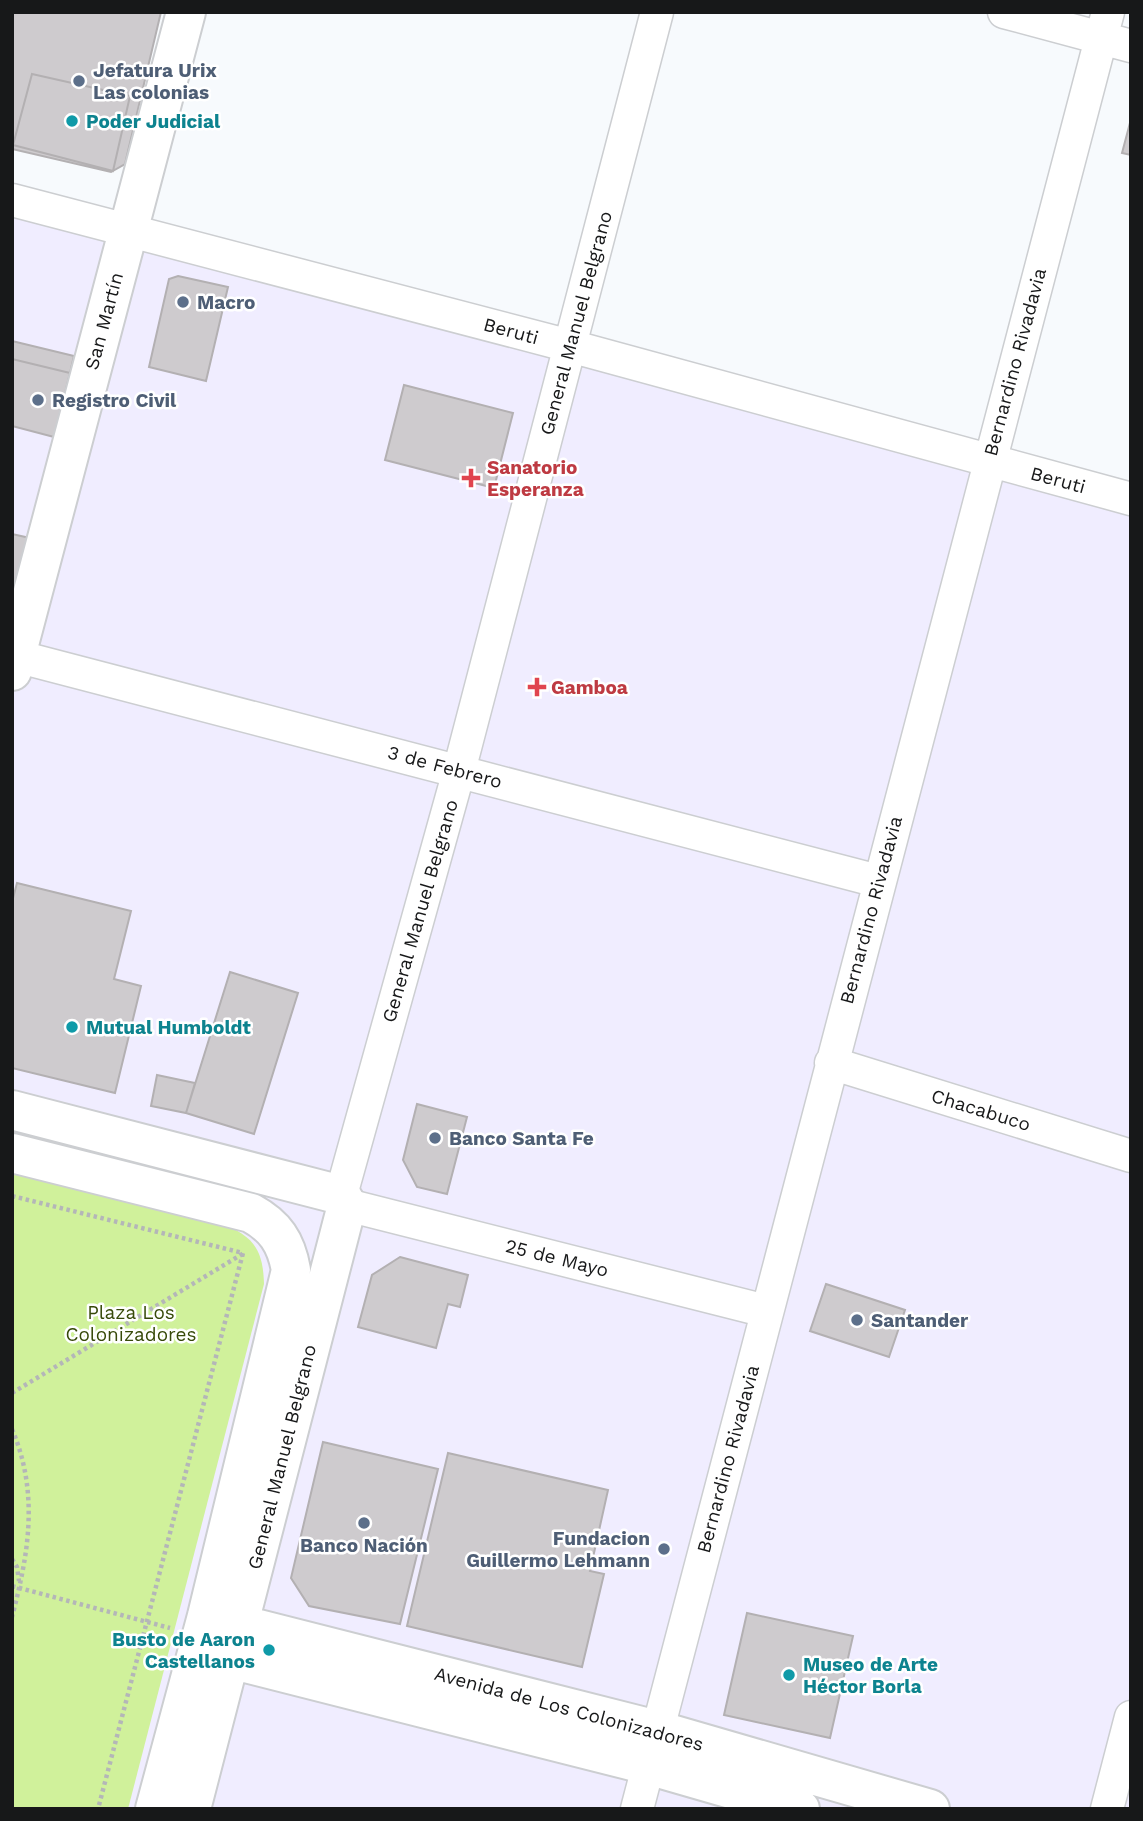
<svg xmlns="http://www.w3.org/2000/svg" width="1143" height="1821" font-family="'Work Sans',sans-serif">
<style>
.commercial{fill:#f0edff}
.green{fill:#d0f19b}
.building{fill:#cecbce;stroke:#b3b0b2;stroke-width:2}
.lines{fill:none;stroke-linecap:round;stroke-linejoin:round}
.minor-casing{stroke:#ccced1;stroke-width:35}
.secondary-casing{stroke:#ccced1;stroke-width:42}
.path{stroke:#b4b6b8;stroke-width:4.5;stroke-dasharray:3.5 3.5;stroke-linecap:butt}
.minor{stroke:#fff;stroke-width:32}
.secondary{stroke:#fff;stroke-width:38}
.service-dot{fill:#5c6f8a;stroke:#fff;stroke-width:2.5}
.culture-dot{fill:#0f9aa8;stroke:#fff;stroke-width:2.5}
.health-dot{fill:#e0444e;stroke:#fff;stroke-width:2.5}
.labels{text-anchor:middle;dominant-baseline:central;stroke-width:5;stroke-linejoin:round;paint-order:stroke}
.service-label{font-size:19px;font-weight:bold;fill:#4e5e75;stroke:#fff;text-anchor:start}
.culture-label{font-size:19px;font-weight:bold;fill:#0d838f;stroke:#fff;text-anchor:start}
.street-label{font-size:19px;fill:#171819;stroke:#fff}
.health-label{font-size:19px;font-weight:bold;fill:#be3a42;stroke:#fff;text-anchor:start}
.park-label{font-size:19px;fill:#374a09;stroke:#fff}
</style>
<rect width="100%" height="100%" fill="#f7fafd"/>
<!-- commercial -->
<path class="commercial" d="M 12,204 L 1131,499 L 1131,1809 L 12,1809 Z"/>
<!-- green -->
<path class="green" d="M 12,1171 L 219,1222 C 252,1236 263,1247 264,1284 L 128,1809 L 12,1809 Z"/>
<!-- building -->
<path class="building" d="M 12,12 L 161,12 L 125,164 L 111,172 L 12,149 Z
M 32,74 L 130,96 L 113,171 L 13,145 Z
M 1131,119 L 1131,155 L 1122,153 Z
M 178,276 L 228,287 L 206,381 L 149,367 L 169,279 Z
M 12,341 L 74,356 L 70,373 L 12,359 Z
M 12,359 L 70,373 L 54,437 L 12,426 Z
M 404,385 L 513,413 L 494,488 L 385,460 Z
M 12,534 L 30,538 L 12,597 Z
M 17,883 L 131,911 L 114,979 L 141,986 L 115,1093 L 12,1068 L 12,902 Z
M 230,972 L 298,993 L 254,1134 L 186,1113 Z
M 157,1075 L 195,1083 L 186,1113 L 151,1106 Z
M 417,1104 L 467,1117 L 447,1194 L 417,1187 L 403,1160 Z
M 400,1257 L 468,1275 L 460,1307 L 448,1304 L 436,1348 L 358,1327 L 372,1275 Z
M 826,1284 L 905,1310 L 889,1357 L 810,1331 Z
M 323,1442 L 438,1469 L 400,1624 L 309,1606 L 291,1578 Z
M 448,1453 L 608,1490 L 590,1571 L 604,1574 L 582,1667 L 407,1626 Z
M 747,1613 L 853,1636 L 830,1738 L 724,1715 Z"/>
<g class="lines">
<!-- minor casing -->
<g class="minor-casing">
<path id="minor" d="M 1004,12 L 1131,46
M 12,200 L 570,346 L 1131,499
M 12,655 L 878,881
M 831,1063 L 1131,1156
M 341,1195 L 459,771 L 657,12
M 347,1205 L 766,1311
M 637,1809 L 1108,12
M 1107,1809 L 1131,1717"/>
</g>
<!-- secondary casing -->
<g class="secondary-casing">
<path id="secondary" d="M 12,671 L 186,12
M 12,1110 L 341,1195 L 347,1205 L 191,1809
M 12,1153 L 251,1213 C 275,1226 286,1242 291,1270 L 207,1616 L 155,1809
M 215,1618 L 657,1730 L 930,1809
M 206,1653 L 648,1765 L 800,1809"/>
</g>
<!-- path -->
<path class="path" d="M 12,1196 L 243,1253 L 98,1809
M 12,1393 L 244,1253
M 12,1429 C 39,1493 29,1552 12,1617
M 12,1559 L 17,1567 L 19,1581
M 12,1586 L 170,1628"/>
<!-- minor -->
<use href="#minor" class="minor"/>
<!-- secondary -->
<use href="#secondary" class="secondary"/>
</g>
<!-- markers -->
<g class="service-dot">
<circle cx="79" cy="81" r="7"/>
<circle cx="183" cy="302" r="7"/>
<circle cx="38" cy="400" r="7"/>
<circle cx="435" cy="1138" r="7"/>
<circle cx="857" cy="1320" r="7"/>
<circle cx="364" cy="1523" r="7"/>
<circle cx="664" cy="1549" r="7"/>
</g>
<g class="culture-dot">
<circle cx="72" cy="121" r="7"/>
<circle cx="72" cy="1027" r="7"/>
<circle cx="269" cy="1650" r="7"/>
<circle cx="789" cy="1675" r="7"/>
</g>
<g class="health-dot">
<path d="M467.5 467.5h7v7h7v7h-7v7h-7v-7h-7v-7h7z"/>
<path d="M533.5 676.5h7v7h7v7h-7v7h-7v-7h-7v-7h7z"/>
</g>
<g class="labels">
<!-- service labels -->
<g class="service-label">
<text x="93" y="70">Jefatura Urix<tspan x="93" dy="22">Las colonias</tspan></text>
<text x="197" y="302">Macro</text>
<text x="52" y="400">Registro Civil</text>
<text x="449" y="1138">Banco Santa Fe</text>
<text x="871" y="1320">Santander</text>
<text x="650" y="1538" text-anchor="end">Fundacion<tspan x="650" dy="22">Guillermo Lehmann</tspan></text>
<text x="364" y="1545" text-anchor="middle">Banco Nación</text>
</g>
<!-- culture labels -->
<g class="culture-label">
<text x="86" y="121">Poder Judicial</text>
<text x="86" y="1027">Mutual Humboldt</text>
<text x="255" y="1639" text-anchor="end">Busto de Aaron<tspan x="255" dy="22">Castellanos</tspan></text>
<text x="803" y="1664">Museo de Arte<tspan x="803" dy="22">Héctor Borla</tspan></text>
</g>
<!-- street labels -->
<g class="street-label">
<text transform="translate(104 321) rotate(-75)">San Martín</text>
<text transform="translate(576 323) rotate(-75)">General Manuel Belgrano</text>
<text transform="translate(511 331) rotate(15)">Beruti</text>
<text transform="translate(1015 362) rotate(-75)">Bernardino Rivadavia</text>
<text transform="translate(1058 480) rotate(15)">Beruti</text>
<text transform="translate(445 767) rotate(15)">3 de Febrero</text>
<text transform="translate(871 910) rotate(-75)">Bernardino Rivadavia</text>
<text transform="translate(420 911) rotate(-74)">General Manuel Belgrano</text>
<text transform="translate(981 1110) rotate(17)">Chacabuco</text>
<text transform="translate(557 1258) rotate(14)">25 de Mayo</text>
<text transform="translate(282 1457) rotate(-76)">General Manuel Belgrano</text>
<text transform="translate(728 1459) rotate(-75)">Bernardino Rivadavia</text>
<text transform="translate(569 1709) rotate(15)">Avenida de Los Colonizadores</text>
</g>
<!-- health labels -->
<g class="health-label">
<text x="487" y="467">Sanatorio<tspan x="487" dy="22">Esperanza</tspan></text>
<text x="551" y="687">Gamboa</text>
</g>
<!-- park labels -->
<g class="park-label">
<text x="131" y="1312">Plaza Los<tspan x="131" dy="22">Colonizadores</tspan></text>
</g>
</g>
<!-- border -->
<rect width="1143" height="1821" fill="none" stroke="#171819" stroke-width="28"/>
</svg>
